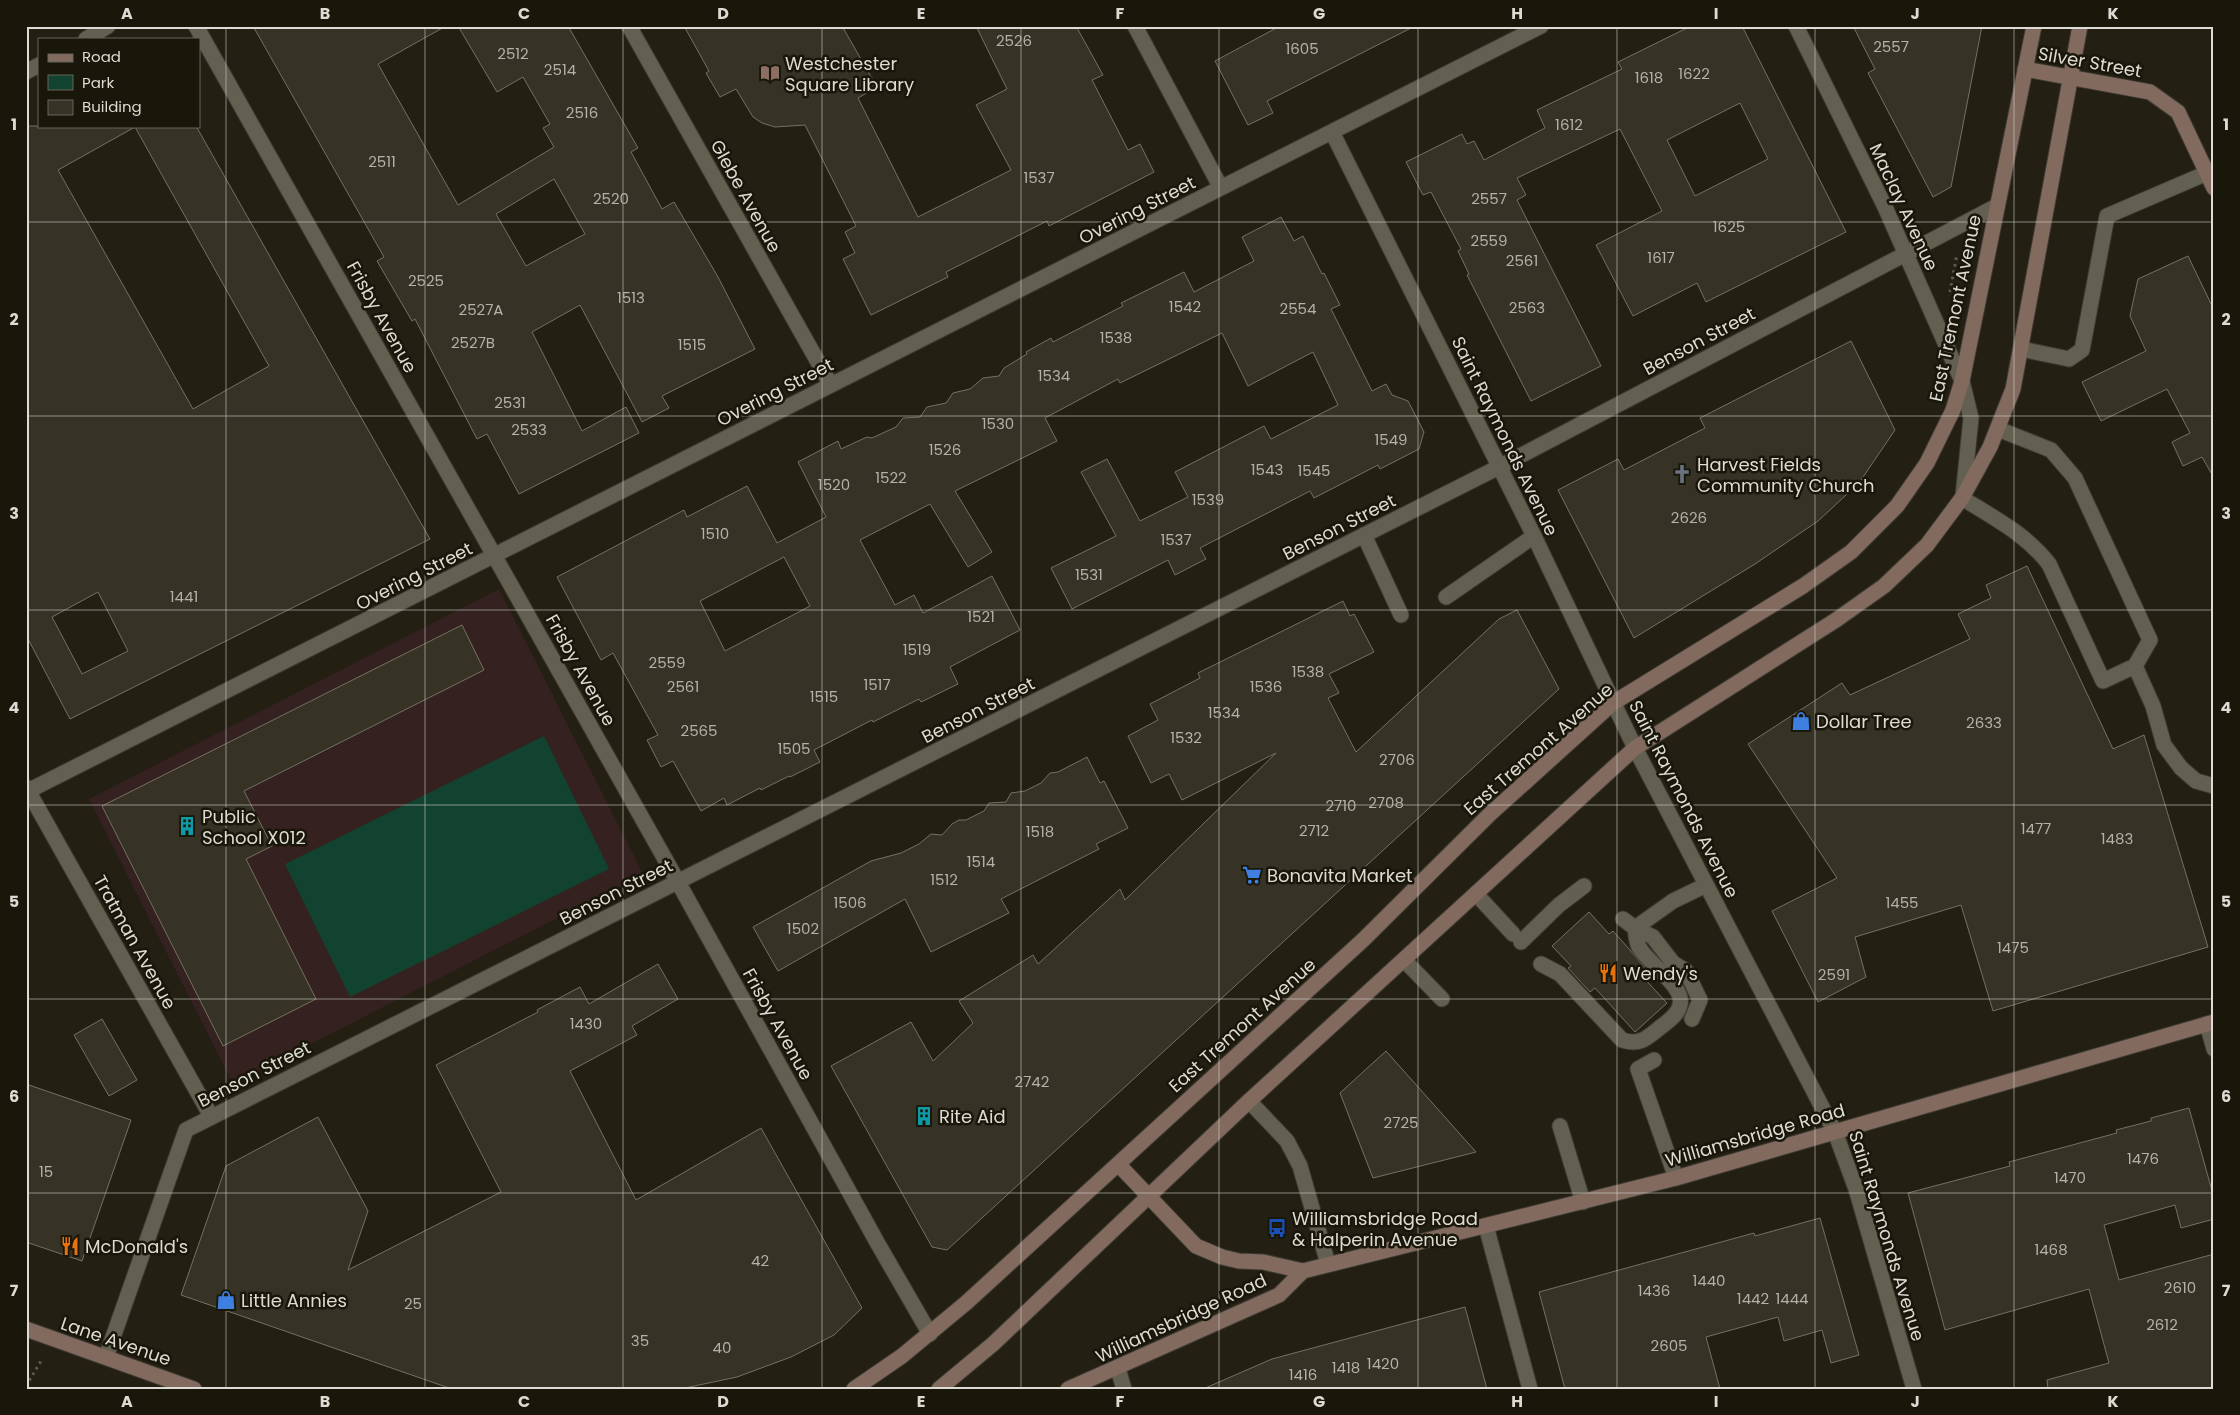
<svg xmlns="http://www.w3.org/2000/svg" width="2240" height="1415" font-family="Poppins,sans-serif">
<style>
.education{fill:#342120}
.green{fill:#124330}
.building{fill:#363326;stroke:#757162;fill-rule:evenodd}
.lines{fill:none;stroke-linecap:round;stroke-linejoin:round}
.lane-casing{stroke:#3e3b34;stroke-width:17}
.street-casing{stroke:#3e3b34;stroke-width:17}
.secondary-casing{stroke:#3e3b34;stroke-width:17}
.path{stroke:#5f5c51;stroke-width:3;stroke-dasharray:2.5 4;stroke-linecap:butt}
.lane{stroke:#636051;stroke-width:15}
.street{stroke:#636051;stroke-width:15}
.secondary{stroke:#826a5e;stroke-width:15}
.grid{fill:none;stroke:#dddbd3;stroke-width:1;stroke-opacity:0.55}
.labels{text-anchor:middle;dominant-baseline:central;stroke-width:5;stroke-linejoin:round;paint-order:stroke}
.number-label{font-size:15px;fill:#b3b1a8}
.street-label{font-size:18px;fill:#dddbd3;stroke:#19160a}
.poi-label{font-size:18px;fill:#dddbd3;stroke:#19160a;text-anchor:start}
.neatline{fill:none;stroke:#dddbd3;stroke-width:2}
.grid-label{font-size:16px;text-anchor:middle;font-weight:bold;fill:#dddbd3}
</style>
<rect width="100%" height="100%" fill="#231f13"/>
<!-- education -->
<path class="education" d="M 499,589 L 643,874 L 233,1084 L 89,799 Z"/>
<!-- green -->
<path class="green" d="M 544,736 L 609,869 L 350,997 L 285,864 Z"/>
<!-- building -->
<path class="building" d="M 253,26 L 446,26 L 378,64 L 458,205 L 554,147 L 543,128 L 550,124 L 523,77 L 497,92 L 458,26 L 568,26 L 638,148 L 631,152 L 662,209 L 674,202 L 718,277 L 755,349 L 662,396 L 669,408 L 642,422 L 580,305 L 532,332 L 582,431 L 626,407 L 639,433 L 519,494 L 487,434 L 477,439 L 415,319 L 412,321 L 377,261 L 384,257 ZM 554,179 L 585,234 L 526,266 L 496,214 Z
M 684,26 L 842,26 L 877,87 L 858,98 L 918,217 L 1011,170 L 976,105 L 1007,89 L 976,26 L 1076,26 L 1103,75 L 1092,80 L 1128,150 L 1140,144 L 1154,172 L 1049,226 L 1047,221 L 946,272 L 948,277 L 871,315 L 843,259 L 855,253 L 845,232 L 856,226 L 805,125 L 775,127 L 762,123 L 753,117 L 736,89 L 720,97 L 706,73 L 709,71 Z
M 1280,26 L 1415,26 L 1267,101 L 1273,113 L 1248,125 L 1215,61 Z
M 1691,26 L 1742,26 L 1846,232 L 1706,302 L 1697,283 L 1633,316 L 1596,245 L 1662,211 L 1620,129 L 1517,178 L 1526,195 L 1517,200 L 1601,366 L 1531,401 L 1467,275 L 1469,274 L 1458,251 L 1461,249 L 1431,192 L 1423,195 L 1406,162 L 1462,134 L 1467,144 L 1474,141 L 1484,160 L 1545,128 L 1537,110 L 1622,69 L 1618,62 ZM 1740,103 L 1768,159 L 1695,196 L 1667,140 Z
M 1853,26 L 1982,26 L 1951,187 L 1933,197 L 1868,73 L 1875,69 Z
M 26,126 L 196,126 L 430,539 L 70,719 L 26,635 ZM 135,127 L 269,366 L 193,409 L 58,170 ZM 98,592 L 128,651 L 82,674 L 52,617 Z
M 1281,217 L 1294,241 L 1303,236 L 1322,274 L 1324,273 L 1340,305 L 1331,309 L 1372,391 L 1386,384 L 1392,395 L 1408,401 L 1424,432 L 1419,449 L 1380,469 L 1378,465 L 1314,498 L 1310,491 L 1200,548 L 1206,559 L 1175,575 L 1168,560 L 1072,609 L 1051,568 L 1116,536 L 1081,472 L 1107,459 L 1140,521 L 1188,497 L 1175,472 L 1264,426 L 1271,439 L 1338,405 L 1313,352 L 1248,386 L 1222,333 L 1120,383 L 1118,379 L 1045,418 L 1057,441 L 955,491 L 992,552 L 968,567 L 930,504 L 860,540 L 895,605 L 914,595 L 923,613 L 992,576 L 1020,630 L 950,667 L 958,684 L 921,702 L 919,699 L 873,722 L 872,720 L 814,750 L 820,762 L 790,777 L 789,776 L 761,790 L 760,788 L 727,805 L 724,798 L 701,811 L 673,761 L 661,767 L 647,740 L 658,735 L 613,653 L 601,660 L 557,577 L 684,510 L 687,517 L 747,486 L 777,543 L 826,517 L 798,462 L 838,441 L 841,449 L 867,437 L 872,438 L 885,432 L 896,427 L 903,418 L 920,417 L 927,407 L 946,403 L 953,393 L 970,389 L 983,378 L 999,376 L 1004,368 L 1027,354 L 1026,352 L 1051,338 L 1053,342 L 1123,306 L 1121,303 L 1184,272 L 1194,292 L 1254,261 L 1242,237 ZM 784,557 L 810,606 L 725,651 L 700,601 Z
M 2188,256 L 2214,310 L 2214,478 L 2202,457 L 2183,466 L 2172,442 L 2190,433 L 2167,389 L 2101,421 L 2082,382 L 2146,351 L 2130,316 L 2138,279 Z
M 1851,341 L 1895,430 L 1859,483 L 1818,521 L 1755,564 L 1634,638 L 1558,490 L 1618,459 L 1624,470 L 1705,428 L 1700,418 Z
M 2027,566 L 2113,749 L 2144,735 L 2208,947 L 1993,1011 L 1961,905 L 1855,937 L 1866,977 L 1818,1002 L 1772,911 L 1837,878 L 1748,744 L 1842,683 L 1850,695 L 1970,639 L 1958,614 L 1991,598 L 1986,585 Z
M 1343,601 L 1350,616 L 1354,614 L 1374,652 L 1329,674 L 1339,693 L 1328,698 L 1356,752 L 1499,619 L 1517,610 L 1559,689 L 947,1250 L 932,1247 L 831,1066 L 911,1022 L 933,1061 L 973,1023 L 959,1001 L 1033,955 L 1038,964 L 1120,889 L 1125,900 L 1276,753 L 1182,800 L 1169,774 L 1151,783 L 1128,736 L 1158,720 L 1150,704 L 1200,678 L 1198,673 Z
M 462,625 L 484,670 L 244,791 L 272,846 L 246,859 L 316,999 L 223,1046 L 102,806 Z
M 1087,757 L 1100,783 L 1104,781 L 1128,828 L 1096,844 L 1099,849 L 1001,899 L 1009,913 L 931,952 L 905,899 L 778,971 L 753,927 L 871,861 L 901,853 L 919,844 L 931,834 L 942,835 L 952,824 L 959,820 L 966,820 L 984,811 L 989,803 L 1006,802 L 1011,793 L 1025,791 L 1041,783 L 1050,773 L 1058,772 Z
M 1589,912 L 1609,934 L 1613,931 L 1630,950 L 1647,971 L 1642,976 L 1667,1003 L 1635,1032 L 1595,988 L 1590,992 L 1568,968 L 1571,966 L 1552,946 Z
M 658,964 L 678,999 L 632,1026 L 637,1035 L 570,1071 L 636,1200 L 761,1128 L 862,1308 L 834,1335 L 791,1357 L 737,1377 L 680,1389 L 452,1389 L 181,1295 L 226,1166 L 318,1117 L 368,1211 L 348,1270 L 501,1192 L 436,1065 L 538,1012 L 537,1010 L 580,987 L 589,1004 Z
M 102,1019 L 137,1080 L 109,1096 L 74,1035 Z
M 1386,1051 L 1476,1152 L 1373,1178 L 1340,1093 Z
M 26,1084 L 131,1120 L 82,1261 L 26,1242 Z
M 2189,1108 L 2214,1198 L 2214,1219 L 2181,1228 L 2175,1205 L 2104,1225 L 2119,1280 L 2214,1254 L 2214,1389 L 2048,1389 L 2047,1380 L 2109,1363 L 2089,1289 L 1945,1330 L 1908,1193 L 2010,1166 L 2009,1162 L 2117,1133 L 2116,1130 L 2151,1121 L 2151,1118 Z
M 1820,1218 L 1859,1355 L 1831,1363 L 1822,1330 L 1784,1341 L 1778,1317 L 1706,1337 L 1720,1389 L 1565,1389 L 1539,1292 L 1754,1233 L 1755,1236 Z
M 1465,1307 L 1487,1389 L 1203,1389 L 1272,1359 Z"/>
<g class="lines">
<!-- lane casing -->
<g class="lane-casing">
<path id="lane" d="M 2021,349 L 2069,359 L 2082,350 L 2107,216 L 2207,173
M 1998,429 L 2051,450 L 2075,478 L 2150,640 L 2135,666
M 1962,498 C 1994,518 2026,534 2049,564 L 2103,681 L 2135,666 L 2153,706 L 2164,745 L 2181,768 L 2196,781 L 2214,786
M 1364,535 L 1401,615
M 1446,597 L 1534,536
M 1476,894 L 1513,934
M 1623,919 L 1635,928 L 1653,937 L 1673,963 L 1686,971 L 1700,1000 L 1692,1019
M 1635,928 L 1673,901 L 1706,885
M 1521,942 L 1559,905 L 1584,886
M 1405,961 L 1442,999
M 1541,964 L 1560,974 L 1622,1040 C 1638,1045 1645,1040 1657,1030 C 1664,1024 1678,1016 1680,1005 C 1685,986 1647,963 1639,947 C 1636,942 1636,934 1635,928
M 1654,1060 L 1638,1069 L 1676,1178
M 1249,1101 L 1287,1141 L 1300,1166 L 1328,1264
M 1560,1126 L 1583,1202"/>
</g>
<!-- street casing -->
<g class="street-casing">
<path id="street" d="M 196,26 L 678,882 L 878,1244 L 930,1334
M 629,26 L 831,385
M 1135,26 L 1221,188
M 1796,26 L 1885,207 L 1962,381 L 1971,418 L 1963,496
M 86,39 L 108,26
M 26,72 L 39,65
M 1332,132 L 1534,536 L 1635,748 L 1835,1132 L 1856,1189 L 1914,1389
M 26,787 L 211,1116
M 26,792 L 1541,26
M 2207,1024 L 2214,1049
M 1486,1226 L 1530,1389
M 106,1357 L 186,1130 L 1499,467 L 1997,206
M 1118,1369 L 1124,1389"/>
</g>
<!-- secondary casing -->
<g class="secondary-casing">
<path id="secondary" d="M 2025,69 L 2150,92 L 2178,112 L 2214,188
M 1118,1164 L 1196,1246 L 1222,1257 L 1239,1261 L 1263,1262 L 1303,1271 L 1676,1178 L 2214,1022
M 26,1329 L 194,1389
M 854,1389 L 902,1356 L 966,1303 L 1363,940 L 1490,814 L 1613,703 L 1803,586 L 1851,552 L 1897,506 L 1927,463 L 1953,410 L 1962,381 L 2034,26
M 939,1389 L 993,1344 L 1249,1101 L 1635,748 L 1836,620 L 1884,586 L 1927,545 L 1962,498 L 1990,447 L 2013,389 L 2080,26
M 1068,1389 L 1279,1295 L 1303,1271"/>
</g>
<!-- path -->
<path class="path" d="M 1950,292 L 1957,254
M 26,1386 L 41,1361"/>
<!-- lane -->
<use href="#lane" class="lane"/>
<!-- street -->
<use href="#street" class="street"/>
<!-- secondary -->
<use href="#secondary" class="secondary"/>
</g>
<!-- grid -->
<path class="grid" d="M 226,26 L 226,1389M 425,26 L 425,1389M 623,26 L 623,1389M 822,26 L 822,1389M 1021,26 L 1021,1389M 1219,26 L 1219,1389M 1418,26 L 1418,1389M 1617,26 L 1617,1389M 1815,26 L 1815,1389M 2014,26 L 2014,1389M 26,222 L 2214,222M 26,416 L 2214,416M 26,610 L 2214,610M 26,805 L 2214,805M 26,999 L 2214,999M 26,1193 L 2214,1193"/>
<!-- icons -->
<defs>
<g id="library-bare" transform="scale(1.5)"><path d="M-6-4Q-3-5.5-.7-3.5V5Q-3 3-6 4ZM6-4Q3-5.5 .7-3.5V5Q3 3 6 4Z" fill="#8d6e63" stroke="#19160a" stroke-width="2.5" paint-order="stroke"/></g>
<g id="church-bare" transform="scale(1.5)"><path d="M-1.2-6h2.4v3.5h3.3v2.4h-3.3V6h-2.4V-.1h-3.3v-2.4h3.3Z" fill="#6b7280" stroke="#19160a" stroke-width="2.5" paint-order="stroke"/></g>
<g id="shop-bare" transform="scale(1.5)"><path d="M-5-2.5h2.3a2.7 3.5 0 0 1 5.4 0H5L5.5 6h-11ZM-1.5-2.5h3a1.5 2.3 0 0 0-3 0Z" fill="#3f7fe0" stroke="#19160a" stroke-width="2.5" paint-order="stroke"/></g>
<g id="building-bare" transform="scale(1.5)"><path d="M-4-6H4V6H1V3H-1V6H-4ZM-2.5-4.3h1.7v1.8h-1.7ZM.8-4.3h1.7v1.8H.8ZM-2.5-1h1.7V.8h-1.7ZM.8-1h1.7V.8H.8Z" fill="#0f9aa8" stroke="#19160a" stroke-width="2.5" paint-order="stroke"/></g>
<g id="supermarket-bare" transform="scale(1.5)"><path d="M-6-5.5h2.5l.6 2H6L4.5 2H-2.5L-4.4-4H-6ZM-1.5 3.2a1.3 1.3 0 1 0 .1 0ZM3 3.2a1.3 1.3 0 1 0 .1 0Z" fill="#3f7fe0" stroke="#19160a" stroke-width="2.5" paint-order="stroke"/></g>
<g id="restaurant-bare" transform="scale(1.5)"><path d="M-5-6h1v4h1v-4h1v4h1v-4h1v5L-1.5 .5V6h-2V.5L-5-1ZM5-6V6H3V1.5H1.5Q1.5-4 5-6Z" fill="#e8710a" stroke="#19160a" stroke-width="2.5" paint-order="stroke"/></g>
<g id="bus-bare" transform="scale(1.5)"><path d="M-5-6H5V4H4V6H2V4H-2V6H-4V4H-5ZM-3.5-4V0h7V-4ZM-3.5 1.2v1.5H-2V1.2ZM2 1.2v1.5H3.5V1.2Z" fill="#1a4fb4" stroke="#19160a" stroke-width="2.5" paint-order="stroke"/></g>
</defs>
<g fill-rule="evenodd">
<use href="#library-bare" x="770" y="73"/>
<use href="#church-bare" x="1682" y="474"/>
<use href="#shop-bare" x="1801" y="721"/>
<use href="#building-bare" x="187" y="826"/>
<use href="#supermarket-bare" x="1252" y="875"/>
<use href="#restaurant-bare" x="1608" y="973"/>
<use href="#building-bare" x="924" y="1116"/>
<use href="#bus-bare" x="1277" y="1228"/>
<use href="#restaurant-bare" x="70" y="1246"/>
<use href="#shop-bare" x="226" y="1300"/>
</g>
<g class="labels">
<!-- number labels -->
<g class="number-label">
<text x="1014" y="40">2526</text>
<text x="1891" y="46">2557</text>
<text x="1302" y="48">1605</text>
<text x="513" y="53">2512</text>
<text x="560" y="69">2514</text>
<text x="1694" y="73">1622</text>
<text x="1649" y="77">1618</text>
<text x="582" y="112">2516</text>
<text x="1569" y="124">1612</text>
<text x="382" y="161">2511</text>
<text x="1039" y="177">1537</text>
<text x="611" y="198">2520</text>
<text x="1489" y="198">2557</text>
<text x="1729" y="226">1625</text>
<text x="1489" y="240">2559</text>
<text x="1661" y="257">1617</text>
<text x="1522" y="260">2561</text>
<text x="426" y="280">2525</text>
<text x="631" y="297">1513</text>
<text x="1185" y="306">1542</text>
<text x="1527" y="307">2563</text>
<text x="1298" y="308">2554</text>
<text x="481" y="309">2527A</text>
<text x="1116" y="337">1538</text>
<text x="473" y="342">2527B</text>
<text x="692" y="344">1515</text>
<text x="1054" y="375">1534</text>
<text x="510" y="402">2531</text>
<text x="998" y="423">1530</text>
<text x="529" y="429">2533</text>
<text x="1391" y="439">1549</text>
<text x="945" y="449">1526</text>
<text x="1267" y="469">1543</text>
<text x="1314" y="470">1545</text>
<text x="891" y="477">1522</text>
<text x="834" y="484">1520</text>
<text x="1208" y="499">1539</text>
<text x="1689" y="517">2626</text>
<text x="715" y="533">1510</text>
<text x="1176" y="539">1537</text>
<text x="1089" y="574">1531</text>
<text x="184" y="596">1441</text>
<text x="981" y="616">1521</text>
<text x="917" y="649">1519</text>
<text x="667" y="662">2559</text>
<text x="1308" y="671">1538</text>
<text x="877" y="684">1517</text>
<text x="683" y="686">2561</text>
<text x="1266" y="686">1536</text>
<text x="824" y="696">1515</text>
<text x="1224" y="712">1534</text>
<text x="1984" y="722">2633</text>
<text x="699" y="730">2565</text>
<text x="1186" y="737">1532</text>
<text x="794" y="748">1505</text>
<text x="1397" y="759">2706</text>
<text x="1386" y="802">2708</text>
<text x="1341" y="805">2710</text>
<text x="2036" y="828">1477</text>
<text x="1314" y="830">2712</text>
<text x="1040" y="831">1518</text>
<text x="2117" y="838">1483</text>
<text x="981" y="861">1514</text>
<text x="944" y="879">1512</text>
<text x="850" y="902">1506</text>
<text x="1902" y="902">1455</text>
<text x="803" y="928">1502</text>
<text x="2013" y="947">1475</text>
<text x="1834" y="974">2591</text>
<text x="586" y="1023">1430</text>
<text x="1032" y="1081">2742</text>
<text x="1401" y="1122">2725</text>
<text x="2143" y="1158">1476</text>
<text x="46" y="1171">15</text>
<text x="2070" y="1177">1470</text>
<text x="2051" y="1249">1468</text>
<text x="760" y="1260">42</text>
<text x="1709" y="1280">1440</text>
<text x="2180" y="1287">2610</text>
<text x="1654" y="1290">1436</text>
<text x="1753" y="1298">1442</text>
<text x="1792" y="1298">1444</text>
<text x="413" y="1303">25</text>
<text x="2162" y="1324">2612</text>
<text x="640" y="1340">35</text>
<text x="1669" y="1345">2605</text>
<text x="722" y="1347">40</text>
<text x="1383" y="1363">1420</text>
<text x="1346" y="1367">1418</text>
<text x="1303" y="1374">1416</text>
</g>
<!-- street labels -->
<g class="street-label">
<text transform="translate(2090 62) rotate(10)">Silver Street</text>
<text transform="translate(746 196) rotate(61)">Glebe Avenue</text>
<text transform="translate(1904 207) rotate(65)">Maclay Avenue</text>
<text transform="translate(1137 210) rotate(-27)">Overing Street</text>
<text transform="translate(1955 308) rotate(-78)">East Tremont Avenue</text>
<text transform="translate(382 317) rotate(61)">Frisby Avenue</text>
<text transform="translate(1699 341) rotate(-28)">Benson Street</text>
<text transform="translate(775 392) rotate(-27)">Overing Street</text>
<text transform="translate(1505 436) rotate(64)">Saint Raymonds Avenue</text>
<text transform="translate(1339 527) rotate(-27)">Benson Street</text>
<text transform="translate(414 576) rotate(-27)">Overing Street</text>
<text transform="translate(581 670) rotate(61)">Frisby Avenue</text>
<text transform="translate(978 710) rotate(-27)">Benson Street</text>
<text transform="translate(1538 749) rotate(-41)">East Tremont Avenue</text>
<text transform="translate(1684 799) rotate(63)">Saint Raymonds Avenue</text>
<text transform="translate(616 892) rotate(-27)">Benson Street</text>
<text transform="translate(135 942) rotate(61)">Tratman Avenue</text>
<text transform="translate(778 1024) rotate(61)">Frisby Avenue</text>
<text transform="translate(1242 1025) rotate(-42)">East Tremont Avenue</text>
<text transform="translate(254 1074) rotate(-27)">Benson Street</text>
<text transform="translate(1755 1135) rotate(-16)">Williamsbridge Road</text>
<text transform="translate(1887 1236) rotate(73)">Saint Raymonds Avenue</text>
<text transform="translate(1181 1318) rotate(-25)">Williamsbridge Road</text>
<text transform="translate(116 1341) rotate(19)">Lane Avenue</text>
</g>
<!-- poi labels -->
<g class="poi-label">
<text x="785" y="63">Westchester<tspan x="785" dy="21">Square Library</tspan></text>
<text x="1697" y="464">Harvest Fields<tspan x="1697" dy="21">Community Church</tspan></text>
<text x="1816" y="721">Dollar Tree</text>
<text x="202" y="816">Public<tspan x="202" dy="21">School X012</tspan></text>
<text x="1267" y="875">Bonavita Market</text>
<text x="1623" y="973">Wendy's</text>
<text x="939" y="1116">Rite Aid</text>
<text x="1292" y="1218">Williamsbridge Road<tspan x="1292" dy="21">&amp; Halperin Avenue</tspan></text>
<text x="85" y="1246">McDonald's</text>
<text x="241" y="1300">Little Annies</text>
</g>
</g>
<!-- border -->
<rect width="2240" height="1415" fill="none" stroke="#19160a" stroke-width="55"/>
<!-- legend -->
<rect x="38" y="38" width="162" height="90" fill="#19160a" stroke="#67655a"/>
<rect x="48" y="54" width="25" height="8" fill="#826a5e" stroke="#67655a"/>
<text x="82" y="62" font-size="15" fill="#dddbd3">Road</text>
<rect x="48" y="75" width="25" height="15" fill="#124330" stroke="#67655a"/>
<text x="82" y="88" font-size="15" fill="#dddbd3">Park</text>
<rect x="48" y="100" width="25" height="15" fill="#363326" stroke="#67655a"/>
<text x="82" y="112" font-size="15" fill="#dddbd3">Building</text>
<rect x="28" y="28" width="2184" height="1360" class="neatline"/>
<g class="grid-label">
<text x="127" y="19">A</text>
<text x="325" y="19">B</text>
<text x="524" y="19">C</text>
<text x="723" y="19">D</text>
<text x="921" y="19">E</text>
<text x="1120" y="19">F</text>
<text x="1319" y="19">G</text>
<text x="1517" y="19">H</text>
<text x="1716" y="19">I</text>
<text x="1915" y="19">J</text>
<text x="2113" y="19">K</text>
<text x="14" y="130">1</text>
<text x="2226" y="130">1</text>
<text x="14" y="325">2</text>
<text x="2226" y="325">2</text>
<text x="14" y="519">3</text>
<text x="2226" y="519">3</text>
<text x="14" y="713">4</text>
<text x="2226" y="713">4</text>
<text x="14" y="907">5</text>
<text x="2226" y="907">5</text>
<text x="14" y="1102">6</text>
<text x="2226" y="1102">6</text>
<text x="14" y="1296">7</text>
<text x="2226" y="1296">7</text>
<text x="127" y="1407">A</text>
<text x="325" y="1407">B</text>
<text x="524" y="1407">C</text>
<text x="723" y="1407">D</text>
<text x="921" y="1407">E</text>
<text x="1120" y="1407">F</text>
<text x="1319" y="1407">G</text>
<text x="1517" y="1407">H</text>
<text x="1716" y="1407">I</text>
<text x="1915" y="1407">J</text>
<text x="2113" y="1407">K</text>
</g>
</svg>
